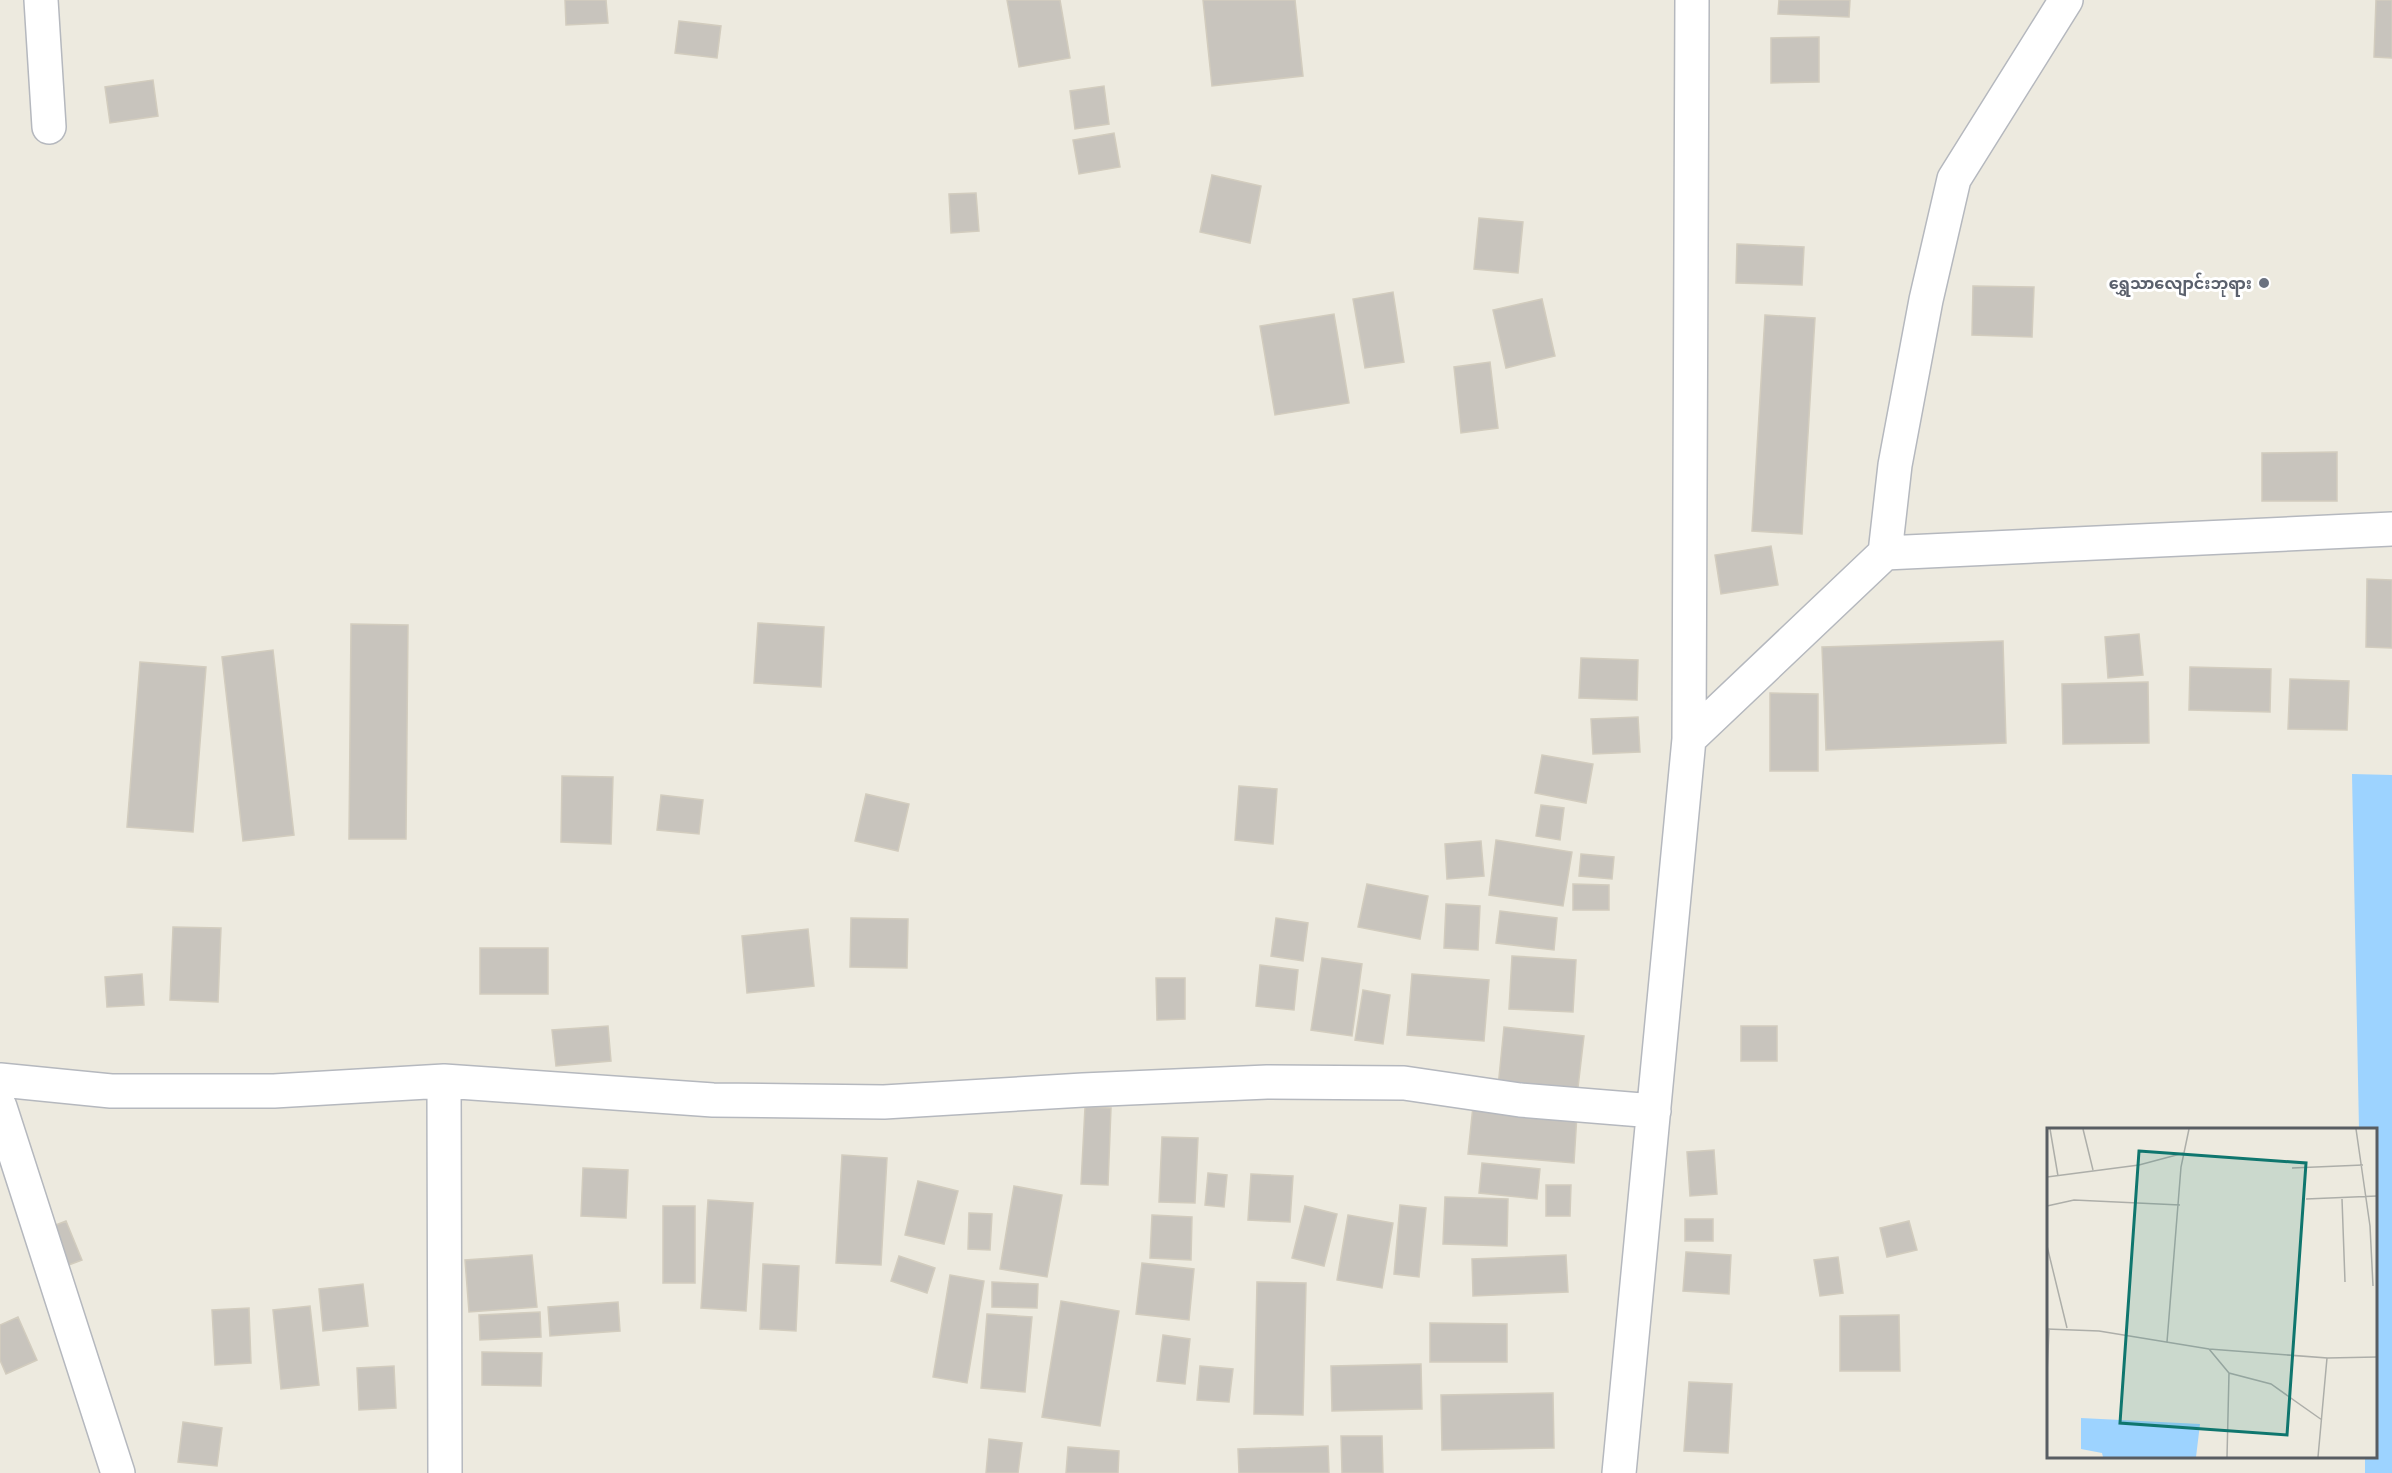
<svg xmlns="http://www.w3.org/2000/svg" width="2392" height="1473" font-family="Quicksand,'Noto Sans Myanmar',sans-serif">
<style>
.water{fill:#9dd3ff}
.building{fill:#c8c4bd;stroke:#d2ccbe;stroke-width:1.5}
.lines{fill:none;stroke-linecap:round;stroke-linejoin:round}
.minor-casing{stroke:#b5b8be;stroke-width:36}
.minor{stroke:#fff;stroke-width:33}
.worship-dot{fill:#6b7280;stroke:#fff;stroke-width:2}
.labels{text-anchor:middle;dominant-baseline:central;stroke-width:6;stroke-linejoin:round;paint-order:stroke}
.worship-label{font-size:16px;font-weight:bold;fill:#5b616d;stroke:#fff;text-anchor:end}
.inset-road{fill:none;stroke:#adaea9;stroke-width:1.5}
.view{fill:#0f766e;fill-opacity:0.15;stroke:#0f766e;stroke-width:3}
.inset-edge{fill:none;stroke:#585d62;stroke-width:3}
</style>
<rect width="100%" height="100%" fill="#edeadf"/>
<!-- water -->
<path class="water" d="M 2352,774 L 2392,775 L 2392,1473 L 2365,1473 L 2365,1457 L 2376,1456 L 2376,1130 L 2359,1129 Z"/>
<!-- building -->
<path class="building" d="M 565,0 L 606,0 L 608,23 L 566,25 Z
M 1007,0 L 1060,0 L 1070,58 L 1019,67 Z
M 1203,0 L 1295,0 L 1303,76 L 1212,86 Z
M 1779,0 L 1850,0 L 1849,17 L 1778,14 Z
M 2376,0 L 2392,0 L 2392,58 L 2374,57 Z
M 679,21 L 721,26 L 717,58 L 675,53 Z
M 1819,37 L 1819,82 L 1771,83 L 1771,38 Z
M 153,80 L 158,116 L 110,123 L 105,87 Z
M 1104,86 L 1109,124 L 1075,129 L 1070,91 Z
M 1114,133 L 1120,167 L 1079,174 L 1073,140 Z
M 1212,175 L 1261,186 L 1250,243 L 1200,232 Z
M 976,193 L 979,231 L 951,233 L 949,194 Z
M 1479,218 L 1523,222 L 1518,273 L 1474,269 Z
M 1737,244 L 1804,247 L 1802,285 L 1736,283 Z
M 1973,286 L 2034,287 L 2032,337 L 1972,335 Z
M 1393,292 L 1404,362 L 1365,368 L 1353,299 Z
M 1542,299 L 1555,356 L 1506,368 L 1493,310 Z
M 1334,314 L 1349,403 L 1275,415 L 1260,326 Z
M 1765,315 L 1815,318 L 1802,534 L 1752,531 Z
M 1490,362 L 1498,428 L 1461,433 L 1454,367 Z
M 2337,452 L 2337,501 L 2262,501 L 2262,453 Z
M 1771,546 L 1778,585 L 1721,594 L 1715,555 Z
M 2367,579 L 2392,580 L 2392,648 L 2366,647 Z
M 758,623 L 824,627 L 821,687 L 754,683 Z
M 351,624 L 408,625 L 406,839 L 349,839 Z
M 2139,634 L 2143,675 L 2108,678 L 2105,637 Z
M 2003,641 L 2006,743 L 1826,750 L 1822,647 Z
M 273,650 L 294,835 L 243,841 L 222,657 Z
M 1581,658 L 1638,660 L 1637,700 L 1579,698 Z
M 140,662 L 206,667 L 193,832 L 127,827 Z
M 2190,667 L 2271,669 L 2270,712 L 2189,710 Z
M 2290,679 L 2349,681 L 2347,730 L 2288,729 Z
M 2148,682 L 2149,743 L 2063,744 L 2062,684 Z
M 1770,693 L 1818,694 L 1818,771 L 1770,771 Z
M 1638,717 L 1640,752 L 1593,754 L 1591,719 Z
M 1542,755 L 1593,764 L 1586,803 L 1535,793 Z
M 562,776 L 613,777 L 611,844 L 561,842 Z
M 1239,786 L 1277,789 L 1273,844 L 1235,840 Z
M 866,794 L 909,804 L 898,851 L 855,841 Z
M 661,795 L 703,800 L 699,834 L 657,830 Z
M 1541,805 L 1564,808 L 1560,840 L 1536,836 Z
M 1496,840 L 1572,852 L 1563,906 L 1489,895 Z
M 1481,841 L 1484,876 L 1447,879 L 1445,844 Z
M 1581,854 L 1614,857 L 1612,879 L 1579,876 Z
M 1367,884 L 1428,896 L 1420,939 L 1358,927 Z
M 1573,884 L 1609,885 L 1609,910 L 1573,910 Z
M 1446,904 L 1480,906 L 1478,950 L 1444,948 Z
M 1500,911 L 1557,918 L 1554,950 L 1496,943 Z
M 851,918 L 908,919 L 907,968 L 850,967 Z
M 1276,918 L 1308,923 L 1303,961 L 1271,956 Z
M 173,927 L 221,928 L 218,1002 L 170,1000 Z
M 808,929 L 814,986 L 747,993 L 742,936 Z
M 480,948 L 548,948 L 548,994 L 480,994 Z
M 1512,956 L 1576,960 L 1573,1012 L 1509,1009 Z
M 1322,958 L 1362,964 L 1352,1036 L 1311,1030 Z
M 1260,965 L 1298,970 L 1294,1010 L 1256,1006 Z
M 142,974 L 144,1005 L 107,1007 L 105,977 Z
M 1412,974 L 1489,980 L 1484,1041 L 1407,1035 Z
M 1156,978 L 1185,978 L 1185,1019 L 1157,1020 Z
M 1363,990 L 1390,995 L 1383,1044 L 1355,1040 Z
M 608,1026 L 611,1061 L 556,1066 L 552,1030 Z
M 1741,1026 L 1777,1026 L 1777,1061 L 1741,1061 Z
M 1504,1027 L 1584,1036 L 1577,1096 L 1498,1087 Z
M 1473,1106 L 1577,1114 L 1574,1163 L 1468,1154 Z
M 1085,1107 L 1111,1108 L 1108,1185 L 1081,1184 Z
M 1162,1137 L 1198,1138 L 1195,1203 L 1159,1202 Z
M 1714,1150 L 1717,1194 L 1690,1196 L 1687,1152 Z
M 842,1155 L 887,1158 L 881,1265 L 836,1263 Z
M 1482,1163 L 1540,1169 L 1537,1199 L 1479,1193 Z
M 583,1168 L 628,1170 L 626,1218 L 581,1216 Z
M 1208,1173 L 1227,1175 L 1224,1207 L 1205,1205 Z
M 1251,1174 L 1293,1176 L 1290,1222 L 1248,1220 Z
M 918,1181 L 958,1191 L 944,1244 L 905,1235 Z
M 1546,1185 L 1571,1185 L 1570,1216 L 1546,1216 Z
M 1014,1186 L 1062,1195 L 1047,1277 L 1000,1269 Z
M 1445,1197 L 1508,1199 L 1507,1246 L 1443,1244 Z
M 708,1200 L 753,1203 L 746,1311 L 701,1308 Z
M 1400,1205 L 1426,1208 L 1419,1277 L 1394,1274 Z
M 663,1206 L 695,1206 L 695,1283 L 663,1283 Z
M 1305,1206 L 1337,1214 L 1324,1266 L 1292,1258 Z
M 969,1213 L 992,1214 L 990,1250 L 968,1249 Z
M 1152,1215 L 1192,1217 L 1191,1260 L 1150,1258 Z
M 1348,1215 L 1393,1223 L 1382,1288 L 1337,1280 Z
M 1685,1219 L 1713,1219 L 1713,1241 L 1685,1241 Z
M 66,1221 L 82,1260 L 58,1269 L 43,1230 Z
M 1909,1221 L 1917,1250 L 1887,1257 L 1880,1228 Z
M 1686,1252 L 1731,1255 L 1729,1294 L 1683,1291 Z
M 532,1255 L 537,1307 L 469,1312 L 465,1260 Z
M 1566,1255 L 1568,1292 L 1473,1296 L 1472,1259 Z
M 899,1256 L 935,1268 L 927,1293 L 891,1281 Z
M 1838,1257 L 1843,1293 L 1820,1296 L 1814,1260 Z
M 1142,1263 L 1194,1269 L 1189,1320 L 1136,1314 Z
M 763,1264 L 799,1266 L 796,1331 L 760,1329 Z
M 950,1275 L 984,1281 L 967,1383 L 933,1377 Z
M 992,1282 L 1038,1284 L 1037,1308 L 992,1307 Z
M 1257,1282 L 1306,1283 L 1303,1415 L 1254,1414 Z
M 363,1284 L 368,1326 L 323,1331 L 319,1289 Z
M 1061,1301 L 1119,1311 L 1100,1426 L 1042,1417 Z
M 618,1302 L 620,1331 L 550,1336 L 548,1307 Z
M 310,1306 L 319,1385 L 281,1389 L 273,1310 Z
M 249,1308 L 251,1363 L 215,1365 L 212,1310 Z
M 540,1312 L 541,1337 L 480,1340 L 479,1315 Z
M 987,1314 L 1032,1317 L 1025,1392 L 981,1388 Z
M 1899,1315 L 1900,1371 L 1840,1371 L 1840,1316 Z
M 18,1317 L 37,1360 L 6,1374 L 0,1360 L 0,1325 Z
M 1430,1323 L 1507,1324 L 1507,1362 L 1430,1362 Z
M 1163,1335 L 1190,1339 L 1185,1384 L 1157,1381 Z
M 482,1352 L 542,1353 L 541,1386 L 482,1385 Z
M 1421,1364 L 1422,1409 L 1332,1411 L 1331,1366 Z
M 394,1366 L 396,1408 L 359,1410 L 357,1368 Z
M 1200,1366 L 1233,1369 L 1229,1402 L 1197,1400 Z
M 1689,1382 L 1732,1384 L 1728,1453 L 1684,1451 Z
M 1553,1393 L 1554,1448 L 1442,1450 L 1441,1395 Z
M 183,1422 L 222,1428 L 217,1466 L 178,1462 Z
M 1341,1436 L 1382,1436 L 1383,1473 L 1342,1473 Z
M 989,1439 L 1022,1443 L 1018,1473 L 986,1473 Z
M 1328,1446 L 1329,1473 L 1239,1473 L 1238,1449 Z
M 1068,1447 L 1119,1451 L 1118,1473 L 1066,1473 Z"/>
<g class="lines">
<!-- minor casing -->
<g class="minor-casing">
<path id="minor" d="M 41,0 L 49,127
M 1885,553 L 2392,529
M 1689,739 L 1885,553 L 1895,465 L 1926,300 L 1954,179 L 2066,0
M 0,1080 L 111,1091 L 274,1091 L 444,1081 L 713,1100 L 884,1102 L 1083,1090 L 1267,1082 L 1404,1083 L 1520,1100 L 1654,1111
M 444,1081 L 445,1473
M 0,1107 L 118,1473
M 1619,1473 L 1689,739 L 1692,0"/>
</g>
<!-- minor -->
<use href="#minor" class="minor"/>
</g>
<!-- markers -->
<circle class="worship-dot" cx="2264" cy="283" r="6"/>
<g class="labels">
<!-- worship labels -->
<g class="worship-label">
<text x="2252" y="283">ရွှေသာလျောင်းဘုရား</text>
</g>
</g>
<!-- overview -->
<g transform="translate(2047 1128)">
<rect width="330" height="330" fill="#edeadf"/>
<path d="M 34,290 L 153,296 L 149,329 L 56,329 L 55,325 L 34,321 Z" fill="#9dd3ff"/>
<path class="inset-road" d="M 3,1 L 11,48M 36,1 L 46,42M 309,1 L 323,98 L 326,158M 245,40 L 316,37M 0,49 L 92,37 L 137,25M 259,71 L 330,68M 295,71 L 298,154M 0,78 L 27,72 L 133,77M 0,118 L 20,200M 0,201 L 52,203 L 162,221 L 280,230 L 271,329M 120,214 L 134,39 L 142,1M 162,221 L 182,245 L 224,256 L 275,292M 280,230 L 330,229M 0,245 L 2,201M 180,329 L 182,245"/>
<path class="view" d="M 92,23 L 259,35 L 240,307 L 73,295 Z"/>
<rect width="330" height="330" class="inset-edge"/>
</g>
</svg>
